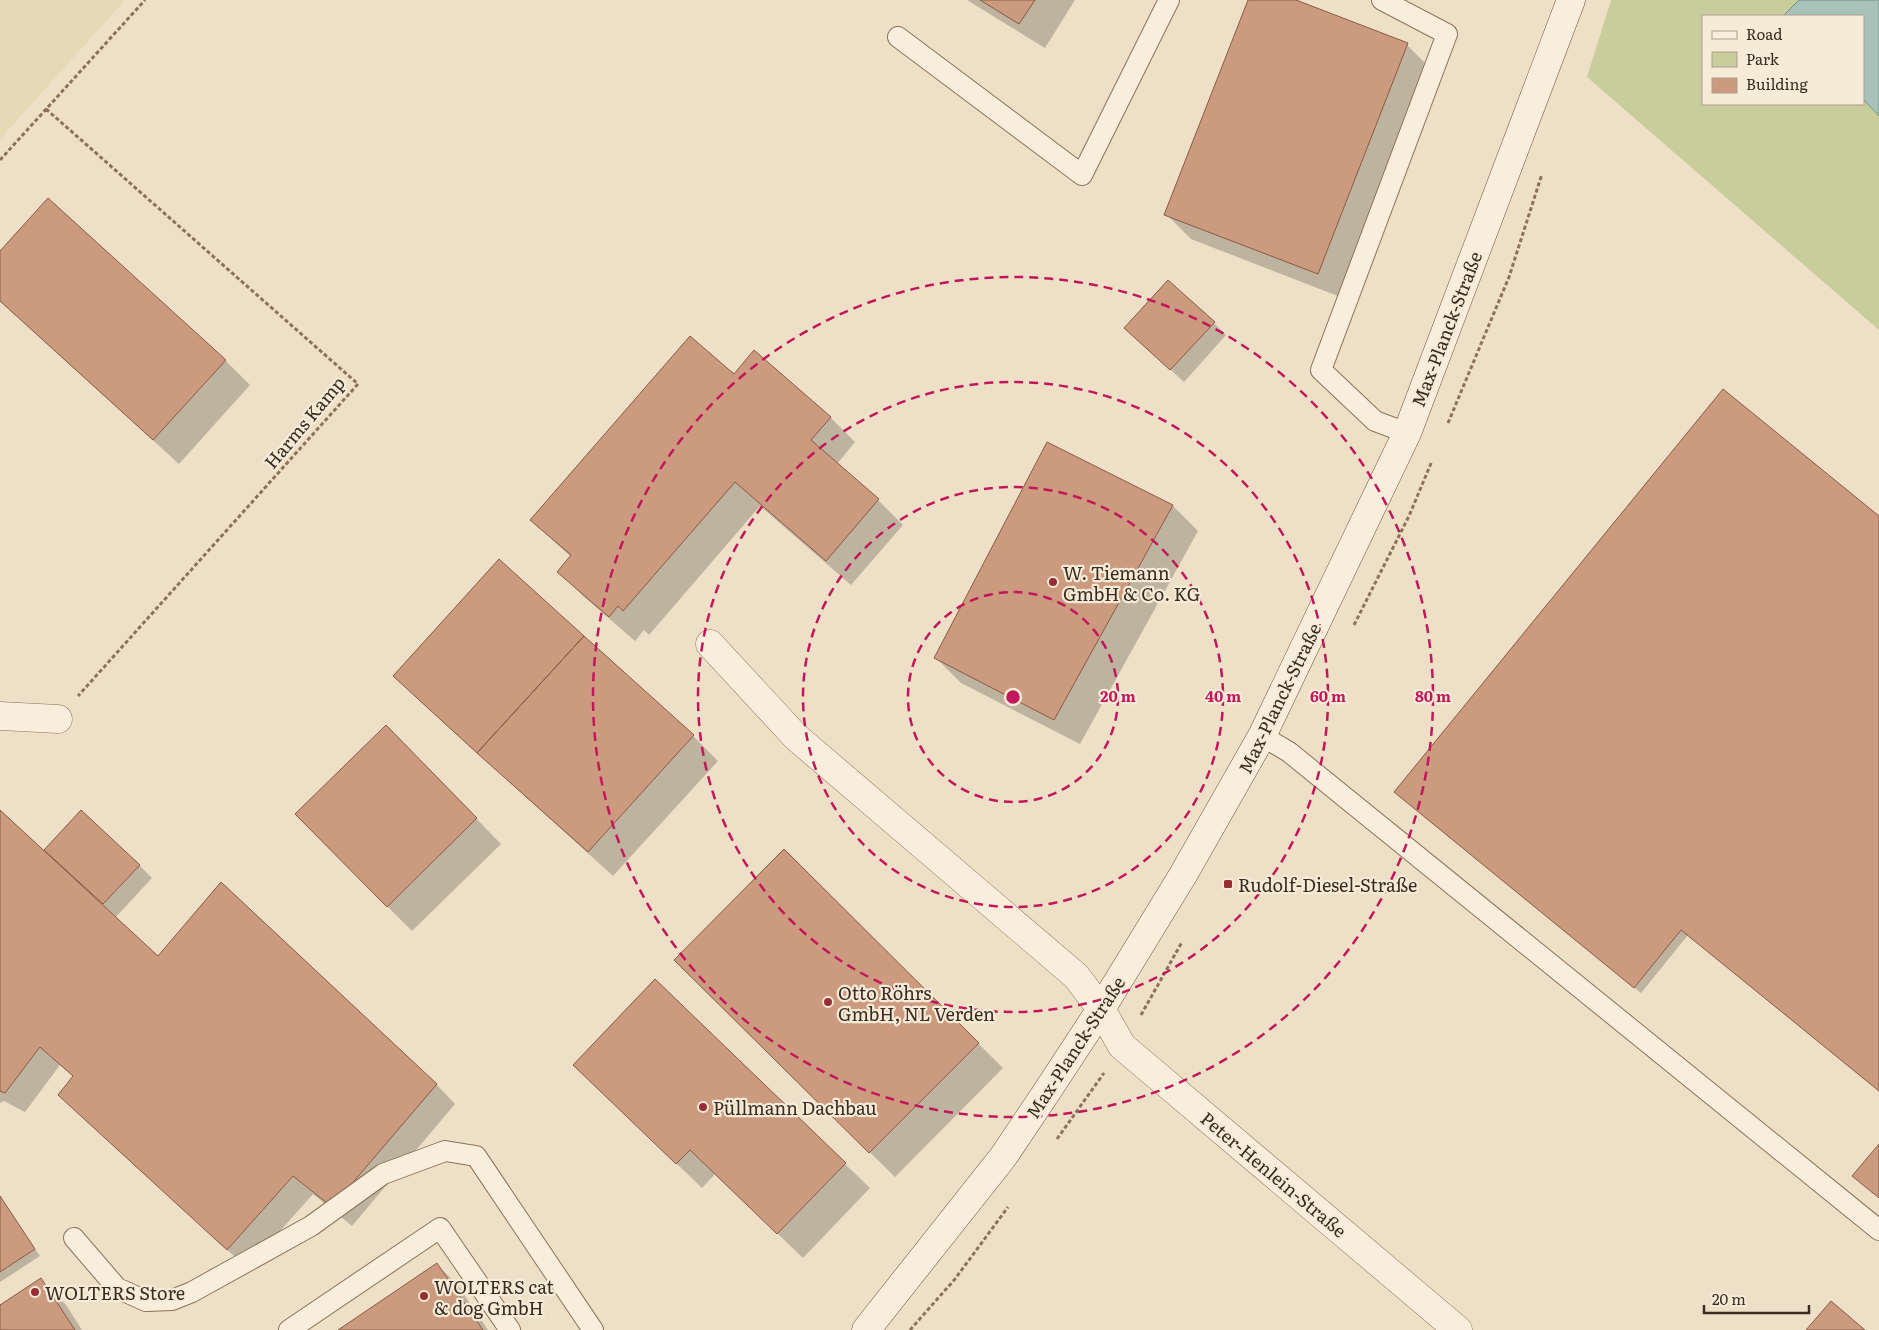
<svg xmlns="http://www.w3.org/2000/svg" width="1879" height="1330" font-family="Literata,serif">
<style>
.farmland{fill:#e4dab5}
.green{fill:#c9cc9b}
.water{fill:#a8c2b9;stroke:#6f9186}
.shadow{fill:#0003}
.building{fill:#cc9a7e;stroke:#895b42}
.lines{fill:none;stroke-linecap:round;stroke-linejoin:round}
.lane-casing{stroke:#8a725c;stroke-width:22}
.street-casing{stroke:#8a725c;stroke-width:29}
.secondary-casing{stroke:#6c533f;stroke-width:29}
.path{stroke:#8a725c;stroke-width:3;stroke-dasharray:4 2.5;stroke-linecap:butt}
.lane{stroke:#f9eedb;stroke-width:20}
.street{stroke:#f9eedb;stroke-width:28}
.secondary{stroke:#f9eedb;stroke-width:28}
.ring{fill:none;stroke:#c2185b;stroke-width:2.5;stroke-dasharray:9 6}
.poi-dot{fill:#982d33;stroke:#f6ebd7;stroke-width:2}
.labels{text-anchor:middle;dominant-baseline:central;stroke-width:4.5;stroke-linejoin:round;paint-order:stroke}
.street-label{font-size:18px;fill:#3a2b20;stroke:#f6ebd7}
.poi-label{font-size:18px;fill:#3a2b20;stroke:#f6ebd7;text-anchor:start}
.centre{fill:#c2185b;stroke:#f6ebd7;stroke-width:2.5}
.ring-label{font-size:15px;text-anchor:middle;font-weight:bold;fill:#c2185b;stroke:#f6ebd7;stroke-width:4.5;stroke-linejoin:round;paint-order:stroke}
</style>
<rect width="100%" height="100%" fill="#eee0c7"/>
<!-- farmland -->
<path class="farmland" d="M 0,0 L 125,0 L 0,139 Z"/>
<!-- green -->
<path class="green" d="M 1611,0 L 1799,0 L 1783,16 L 1703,16 L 1703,104 L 1863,104 L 1863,99 L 1879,116 L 1879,330 L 1587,77 Z"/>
<!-- water -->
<path class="water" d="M 1799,0 L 1879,0 L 1879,116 L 1863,99 L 1863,16 L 1783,16 Z"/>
<!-- shadow -->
<path class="shadow" d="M 967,0 L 1075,0 L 1045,48 Z
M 1249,0 L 1293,0 L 1407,45 L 1432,70 L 1343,298 L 1191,239 L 1166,214 Z
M 0,253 L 225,360 L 250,385 L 179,464 L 0,301 Z
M 1214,323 L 1226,335 L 1184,382 L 1139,341 Z
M 754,352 L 831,418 L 855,442 L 837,464 L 878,500 L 903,525 L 851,585 L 760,506 L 649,635 L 644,630 L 635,641 L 583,596 L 559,571 L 571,557 L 531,520 L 734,376 Z
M 1048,444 L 1173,506 L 1198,531 L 1080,744 L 961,683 L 936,658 Z
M 1879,518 L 1879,1091 L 1688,935 L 1641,993 L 1402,798 Z
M 395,676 L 693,736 L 718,761 L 613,876 L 420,701 Z
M 411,752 L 501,844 L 412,931 L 387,906 Z
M 0,812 L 61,868 L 62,866 L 139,865 L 152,878 L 115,918 L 159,958 L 436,1084 L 455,1104 L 352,1226 L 313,1194 L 247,1268 L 60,1095 L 74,1077 L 60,1065 L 25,1112 L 4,1101 L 0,1103 Z
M 784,851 L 1003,1068 L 895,1177 L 675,960 Z
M 599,1089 L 845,1164 L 870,1188 L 803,1258 L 715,1174 L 702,1188 Z
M 0,1197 L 40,1256 L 0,1282 Z
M 437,1265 L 457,1284 L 488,1330 L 341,1330 Z
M 41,1280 L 66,1305 L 82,1330 L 0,1330 L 0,1307 Z"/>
<!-- building -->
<path class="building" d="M 980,0 L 1035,0 L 1019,24 Z
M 1248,0 L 1296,0 L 1408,43 L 1318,274 L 1164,215 Z
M 48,198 L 226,360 L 153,440 L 0,301 L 0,251 Z
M 1168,280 L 1215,322 L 1170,370 L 1124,328 Z
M 690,336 L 734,374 L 754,350 L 831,417 L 811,440 L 879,499 L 826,561 L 735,482 L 623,611 L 618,606 L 609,617 L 557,572 L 571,555 L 530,520 Z
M 1723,389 L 1879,516 L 1879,1091 L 1681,930 L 1634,988 L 1394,792 Z
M 1047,442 L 1173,505 L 1054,720 L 934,658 Z
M 499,559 L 584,636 L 477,753 L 393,676 Z
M 584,636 L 694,735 L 588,852 L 477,753 Z
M 386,725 L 477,818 L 387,907 L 295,814 Z
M 0,810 L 158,956 L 221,882 L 437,1084 L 332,1207 L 293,1176 L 227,1250 L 58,1095 L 73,1076 L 40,1047 L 5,1093 L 0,1091 Z
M 81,810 L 140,865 L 103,904 L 44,850 Z
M 784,849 L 979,1043 L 869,1153 L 674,960 Z
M 655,979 L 846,1163 L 777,1234 L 690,1150 L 676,1164 L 573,1065 Z
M 1879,1144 L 1879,1198 L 1852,1176 Z
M 0,1196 L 35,1249 L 0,1272 Z
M 437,1263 L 483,1330 L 338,1330 Z
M 41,1278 L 75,1330 L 0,1330 L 0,1305 Z
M 1831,1301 L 1865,1330 L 1806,1330 Z"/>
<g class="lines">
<!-- lane casing -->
<g class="lane-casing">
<path id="lane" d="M 1382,0 L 1447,34 L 1321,370 L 1375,421 L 1407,433
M 898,37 L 1082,175 L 1169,0
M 1262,736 L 1289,752 L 1879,1230
M 74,1238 L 117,1288 L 146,1301 L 172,1300 L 192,1292 L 311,1226 L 383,1174 L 445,1151 L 476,1156 L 593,1330
M 289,1330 L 440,1228 L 510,1330"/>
</g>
<!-- street casing -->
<g class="street-casing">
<path id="street" d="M 710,644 L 796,737 L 1076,976 L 1101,1009 L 1122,1046 L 1458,1330
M 0,716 L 58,719"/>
</g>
<!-- secondary casing -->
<g class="secondary-casing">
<path id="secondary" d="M 866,1330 L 1003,1157 L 1044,1096 L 1101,1009 L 1183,875 L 1262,736 L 1407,433 L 1571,0"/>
</g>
<!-- path -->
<path class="path" d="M 46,109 L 358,384 L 78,696
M 0,160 L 145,0
M 1448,423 L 1509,277 L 1542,174
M 1354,625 L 1409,516 L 1432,461
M 1141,1015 L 1182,942
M 1057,1139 L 1104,1073
M 910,1330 L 955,1279 L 1008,1207"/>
<!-- lane -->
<use href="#lane" class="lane"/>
<!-- street -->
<use href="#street" class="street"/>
<!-- secondary -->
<use href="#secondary" class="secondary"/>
</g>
<!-- distance rings -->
<g class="ring">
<circle cx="1013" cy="697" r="105"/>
<circle cx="1013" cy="697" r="210"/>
<circle cx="1013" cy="697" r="315"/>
<circle cx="1013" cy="697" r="420"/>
</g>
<!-- markers -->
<g class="poi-dot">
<circle cx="1053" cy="582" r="5"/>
<rect x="1223" y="879" width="10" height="10" rx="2.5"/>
<circle cx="828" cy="1002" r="5"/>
<circle cx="703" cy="1107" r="5"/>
<circle cx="35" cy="1292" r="5"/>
<circle cx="424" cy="1296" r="5"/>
</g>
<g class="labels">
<!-- street labels -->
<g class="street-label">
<text transform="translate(1446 329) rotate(-69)">Max-Planck-Straße</text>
<text transform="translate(304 422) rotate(-50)">Harms Kamp</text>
<text transform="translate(1279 698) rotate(-64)">Max-Planck-Straße</text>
<text transform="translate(1075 1047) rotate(-57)">Max-Planck-Straße</text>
<text transform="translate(1274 1174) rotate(40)">Peter-Henlein-Straße</text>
</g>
<!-- poi labels -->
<g class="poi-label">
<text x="1063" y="572">W. Tiemann<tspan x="1063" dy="21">GmbH &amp; Co. KG</tspan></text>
<text x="1238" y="884">Rudolf-Diesel-Straße</text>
<text x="838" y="992">Otto Röhrs<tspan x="838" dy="21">GmbH, NL Verden</tspan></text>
<text x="713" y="1107">Püllmann Dachbau</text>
<text x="434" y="1286">WOLTERS cat<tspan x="434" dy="21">&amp; dog GmbH</tspan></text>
<text x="45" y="1292">WOLTERS Store</text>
</g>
</g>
<circle cx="1013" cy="697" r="8" class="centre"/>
<g class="ring-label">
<text x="1118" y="702">20 m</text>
<text x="1223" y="702">40 m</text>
<text x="1328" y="702">60 m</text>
<text x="1433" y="702">80 m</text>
</g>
<!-- legend -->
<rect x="1702" y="15" width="162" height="90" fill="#f6ebd7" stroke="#ab9e8e"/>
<rect x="1712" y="31" width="25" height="8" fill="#f9eedb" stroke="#ab9e8e"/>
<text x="1746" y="40" font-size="15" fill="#3a2b20">Road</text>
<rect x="1712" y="52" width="25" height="15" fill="#c9cc9b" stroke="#ab9e8e"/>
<text x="1746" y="65" font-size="15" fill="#3a2b20">Park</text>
<rect x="1712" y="78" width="25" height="15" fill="#cc9a7e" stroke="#ab9e8e"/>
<text x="1746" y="90" font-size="15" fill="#3a2b20">Building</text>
<!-- scale -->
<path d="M1704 1305v8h105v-8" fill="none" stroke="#3a2b20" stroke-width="2.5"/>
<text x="1712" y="1305" font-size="15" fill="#3a2b20" stroke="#f6ebd7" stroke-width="4" paint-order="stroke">20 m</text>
</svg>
